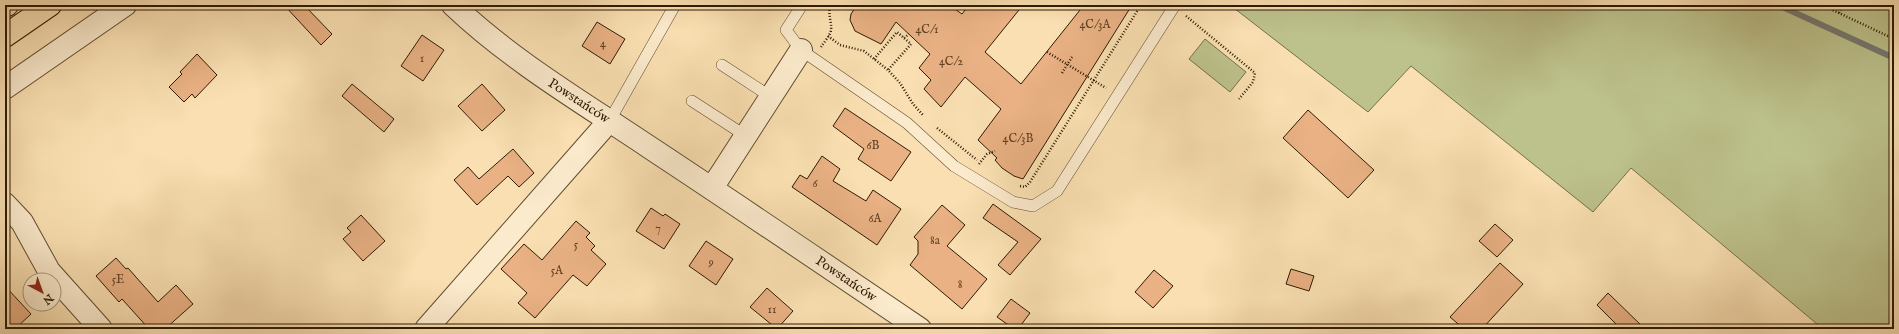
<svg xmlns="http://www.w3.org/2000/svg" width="1899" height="334" font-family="'IM FELL English',serif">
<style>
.green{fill:#bdc28c;stroke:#766e48}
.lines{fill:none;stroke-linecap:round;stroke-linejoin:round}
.stream{stroke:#757970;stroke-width:6}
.building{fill:#e9b184;stroke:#2e1a03}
.service-casing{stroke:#614b2e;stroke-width:12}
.minor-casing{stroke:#614b2e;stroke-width:24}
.trunk-casing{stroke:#2e1a03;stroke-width:24}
.path{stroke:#2e1a03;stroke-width:2.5;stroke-dasharray:1 2;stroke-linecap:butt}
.service{stroke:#fbeacc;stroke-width:11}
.minor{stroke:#fbeacc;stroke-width:22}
.trunk{stroke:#f9dfb1;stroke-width:22}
.labels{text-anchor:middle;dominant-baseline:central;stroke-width:3.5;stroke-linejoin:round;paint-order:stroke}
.number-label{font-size:12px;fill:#5d4023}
.street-label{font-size:14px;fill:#2e1a03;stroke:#fbeacc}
</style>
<rect width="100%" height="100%" fill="#f9dfb1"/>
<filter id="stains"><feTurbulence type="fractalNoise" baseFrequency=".005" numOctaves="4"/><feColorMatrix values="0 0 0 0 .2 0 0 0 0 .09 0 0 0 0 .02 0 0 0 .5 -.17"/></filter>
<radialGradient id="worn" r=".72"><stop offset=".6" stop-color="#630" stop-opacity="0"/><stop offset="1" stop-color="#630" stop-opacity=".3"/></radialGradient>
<!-- green -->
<path class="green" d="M 1230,5 L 1894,5 L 1894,329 L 1823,329 L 1631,168 L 1593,212 L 1411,66 L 1368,112 Z
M 1205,39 L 1246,72 L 1230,92 L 1189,59 Z"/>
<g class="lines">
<!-- stream -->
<path class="stream" d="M 1778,5 L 1894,58"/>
</g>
<!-- building -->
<path class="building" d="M 284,5 L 304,5 L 332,34 L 321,45 Z
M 857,5 L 949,5 L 962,14 L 969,5 L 1023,5 L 985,52 L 1021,84 L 1084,5 L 1132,5 L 1023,179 L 1014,176 L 1002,168 L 995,160 L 997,158 L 978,140 L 1001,109 L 965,77 L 941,107 L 924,89 L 931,80 L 919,68 L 930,54 L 896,22 L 881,44 L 855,31 L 850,20 L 851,14 Z
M 597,22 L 625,39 L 610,64 L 582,46 Z
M 422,35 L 444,50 L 423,81 L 401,66 Z
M 197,54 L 217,75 L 195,98 L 192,94 L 184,102 L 169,87 L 182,74 L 180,72 Z
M 352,84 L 394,119 L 384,132 L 342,96 Z
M 482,84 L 505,110 L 482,131 L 458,106 Z
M 845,108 L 911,152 L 891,181 L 858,159 L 864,149 L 833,126 Z
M 1308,110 L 1374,170 L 1348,198 L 1283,138 Z
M 513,149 L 534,173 L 519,187 L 508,176 L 477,205 L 454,180 L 468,167 L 479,179 Z
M 822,156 L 840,169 L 833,181 L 866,201 L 873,190 L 901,209 L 877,245 L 792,187 L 800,175 L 807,179 Z
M 993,204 L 1041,239 L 1010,275 L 998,265 L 1018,242 L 983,218 Z
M 942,205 L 965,225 L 947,246 L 987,279 L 962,309 L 910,265 L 918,254 L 918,241 L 914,237 Z
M 651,208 L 663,216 L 665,214 L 680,224 L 664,249 L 636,231 Z
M 361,215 L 385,241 L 363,261 L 343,239 L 351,232 L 347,228 Z
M 576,221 L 590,233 L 586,237 L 595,246 L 591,250 L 606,264 L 587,286 L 573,275 L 535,318 L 518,303 L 527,293 L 501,269 L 524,244 L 542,260 Z
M 1495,224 L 1513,240 L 1497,257 L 1479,241 Z
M 706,241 L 733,259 L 716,285 L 689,266 Z
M 116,258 L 126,269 L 128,268 L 158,302 L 176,285 L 193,304 L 165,329 L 149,329 L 122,299 L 119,302 L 96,276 Z
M 1500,263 L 1523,284 L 1482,329 L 1464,329 L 1450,317 Z
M 1291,269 L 1314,276 L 1309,291 L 1286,284 Z
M 1154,270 L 1173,286 L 1153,308 L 1135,292 Z
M 5,286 L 31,314 L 15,329 L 5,329 Z
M 767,288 L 793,311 L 777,329 L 750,307 Z
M 1608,293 L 1645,329 L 1621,329 L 1597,305 Z
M 1011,299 L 1030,313 L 1018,329 L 1014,329 L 997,317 Z"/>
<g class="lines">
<!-- service casing -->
<g class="service-casing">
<path id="service" d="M 802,5 L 786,30 L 801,50 L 907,123 L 954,166 L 1013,202 L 1033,206 L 1057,191 L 1175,5
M 722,65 L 771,97
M 692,101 L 746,136
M 610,120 L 675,5"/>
</g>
<!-- minor casing -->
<g class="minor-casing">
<path id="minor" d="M 453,5 C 512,61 582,102 649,147 C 740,207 830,268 920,329
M 5,88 L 125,5
M 712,188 L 801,50
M 5,204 L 22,222 L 49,271 L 101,329
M 426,329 L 610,120"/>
</g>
<!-- trunk casing -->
<g class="trunk-casing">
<path id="trunk" d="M 5,6 L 7,5
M 5,36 L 50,5"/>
</g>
<!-- path -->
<path class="path" d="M 1822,5 L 1894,39
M 1839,13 L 1842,5
M 1186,16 L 1255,73 L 1253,82 L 1239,99
M 828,36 L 840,45 L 864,51 L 888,70 L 900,83 L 913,104 L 923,115
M 904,38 L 909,34
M 821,47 C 824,42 830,36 831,30 C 832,21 827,14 831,5
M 1047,52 L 1106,88
M 874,59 L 897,32 L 911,44 L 888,70
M 1062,73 L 1072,57
M 937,128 L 977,160
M 979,164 L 987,154 L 995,151
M 1020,186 L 1025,187 L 1030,182 L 1141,5"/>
<!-- service -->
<use href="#service" class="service"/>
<!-- minor -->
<use href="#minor" class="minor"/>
<!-- trunk -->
<use href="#trunk" class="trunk"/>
</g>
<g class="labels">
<!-- number labels -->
<g class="number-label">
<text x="1095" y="24">4C/3A</text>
<text x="927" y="29">4C/1</text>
<text x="603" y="43">4</text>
<text x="422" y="58">1</text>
<text x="951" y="61">4C/2</text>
<text x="1018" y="138">4C/3B</text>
<text x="873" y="145">6B</text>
<text x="815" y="183">6</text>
<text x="875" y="218">6A</text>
<text x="658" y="228">7</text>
<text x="935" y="240">8a</text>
<text x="576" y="244">5</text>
<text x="711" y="262">9</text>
<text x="557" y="270">5A</text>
<text x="118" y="279">5E</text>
<text x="960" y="284">8</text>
<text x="772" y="309">11</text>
</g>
<!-- street labels -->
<g class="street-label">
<text transform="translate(579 101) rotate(33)">Powstańców</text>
<text transform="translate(846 279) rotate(34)">Powstańców</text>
</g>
</g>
<!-- margin -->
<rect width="1899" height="334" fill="none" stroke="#f9dfb1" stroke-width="20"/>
<rect x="6" y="6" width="1887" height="322" fill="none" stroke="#2e1a03" stroke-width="2"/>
<rect x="10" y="10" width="1879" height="314" fill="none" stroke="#2e1a03"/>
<!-- north arrow -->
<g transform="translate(42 292) rotate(139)"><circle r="19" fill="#fbeacc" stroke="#a9977c"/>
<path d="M0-3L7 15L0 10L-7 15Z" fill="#8f2418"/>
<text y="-6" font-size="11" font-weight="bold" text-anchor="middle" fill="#2e1a03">N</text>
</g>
<rect width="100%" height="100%" filter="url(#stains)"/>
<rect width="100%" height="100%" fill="url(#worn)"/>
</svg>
